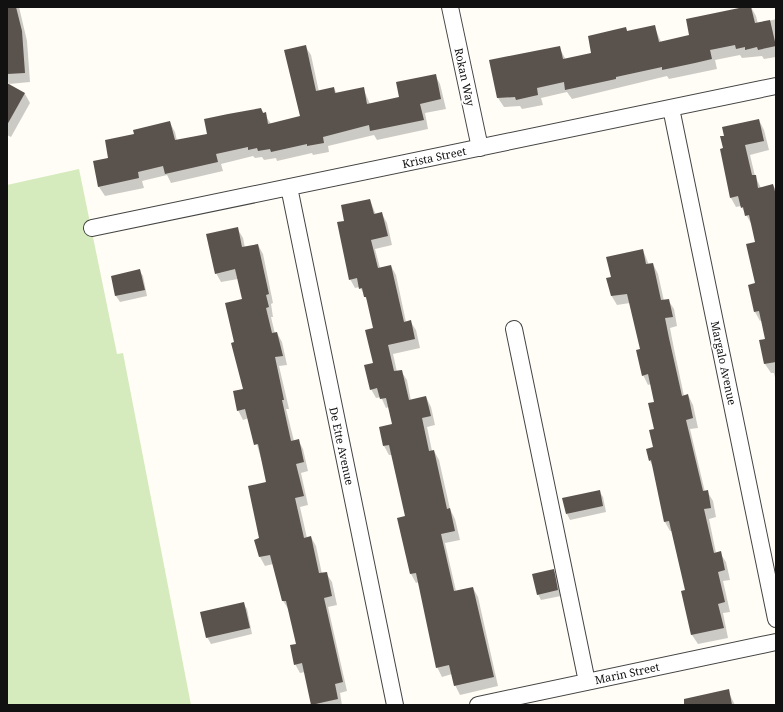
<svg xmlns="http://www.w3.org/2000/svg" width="783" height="712" font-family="'Noto Serif',serif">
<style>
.green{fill:#d5ebbd}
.shadow{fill:#0003}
.building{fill:#5a524d}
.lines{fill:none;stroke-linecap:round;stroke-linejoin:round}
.minor-casing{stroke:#444;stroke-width:18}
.minor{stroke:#fff;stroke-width:16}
.labels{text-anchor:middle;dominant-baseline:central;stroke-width:4;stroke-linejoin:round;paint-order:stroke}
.street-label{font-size:11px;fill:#111;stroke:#fff}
</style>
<rect width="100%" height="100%" fill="#fffdf5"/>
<!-- green -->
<path class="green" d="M 79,169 L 117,354 L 123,353 L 191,705 L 7,705 L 7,185 Z"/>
<!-- shadow -->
<path class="shadow" d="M 7,7 L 19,7 L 27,41 L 30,82 L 9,84 L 7,80 Z
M 748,7 L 751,7 L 756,16 L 758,24 L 776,19 L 776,57 L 764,59 L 762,56 L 742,58 L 740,55 L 715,60 L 717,69 L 669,79 L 667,76 L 572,99 L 567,92 L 541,98 L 543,105 L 522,109 L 520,106 L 504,107 L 498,98 L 559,47 L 566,60 L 593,54 L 626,29 L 628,32 L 654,26 L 661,42 L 690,36 Z
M 305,46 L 311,55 L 319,92 L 334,88 L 337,94 L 363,88 L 370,104 L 400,98 L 435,75 L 440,84 L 446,109 L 425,113 L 428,129 L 377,140 L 374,135 L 328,146 L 329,152 L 313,155 L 312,153 L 277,161 L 276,158 L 264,160 L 262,157 L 255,158 L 253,156 L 221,164 L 223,171 L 171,183 L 167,175 L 142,181 L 144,188 L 105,196 L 99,187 L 94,162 L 110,158 L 135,135 L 170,123 L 175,132 L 177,141 L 209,134 L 261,109 L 271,124 L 302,117 Z
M 7,84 L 25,94 L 30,103 L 11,137 L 7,135 Z
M 759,120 L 764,130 L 769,150 L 750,155 L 755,176 L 761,188 L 773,185 L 776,190 L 776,382 L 774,373 L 771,373 L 765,364 L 760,341 L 766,340 L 762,320 L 760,321 L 755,312 L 756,243 L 752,225 L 741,206 L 736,207 L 731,198 L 721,150 Z
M 370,200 L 376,215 L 382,214 L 387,223 L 392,245 L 375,249 L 380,268 L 391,266 L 396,275 L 406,322 L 410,321 L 416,330 L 420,348 L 393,354 L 397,372 L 401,371 L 407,380 L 411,401 L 426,397 L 431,407 L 435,425 L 427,427 L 432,451 L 434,451 L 439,460 L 450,509 L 455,519 L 460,540 L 445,543 L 456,591 L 473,588 L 478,597 L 498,686 L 460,695 L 455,685 L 452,674 L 442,677 L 437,667 L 419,582 L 416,583 L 411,574 L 398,519 L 407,517 L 392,455 L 389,455 L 384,446 L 380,428 L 393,425 L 389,407 L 386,408 L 381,397 L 376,398 L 371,389 L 374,364 L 374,329 L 368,302 L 360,287 L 355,288 L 350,279 L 345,221 Z
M 237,228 L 243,238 L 245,248 L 258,245 L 263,254 L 273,303 L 271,304 L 273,317 L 271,317 L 275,334 L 277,333 L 282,342 L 287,365 L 279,366 L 289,409 L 286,409 L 294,441 L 298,440 L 303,449 L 308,471 L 301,473 L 308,505 L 300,507 L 307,538 L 311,537 L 316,546 L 322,574 L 326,573 L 332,582 L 337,605 L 328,607 L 347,691 L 340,693 L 342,705 L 312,704 L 305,672 L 300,673 L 295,664 L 297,645 L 289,610 L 283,601 L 277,573 L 273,564 L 265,566 L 260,557 L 256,540 L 261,539 L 268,482 L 249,418 L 243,420 L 238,410 L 244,390 L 235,343 L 243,300 L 238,279 L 221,282 L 216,273 Z
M 643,250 L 649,265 L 653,264 L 658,274 L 664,301 L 668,300 L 674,309 L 677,326 L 670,328 L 674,349 L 684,396 L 688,395 L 693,405 L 698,428 L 690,429 L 705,492 L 707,491 L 713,501 L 716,517 L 709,519 L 716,553 L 720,553 L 726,562 L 730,580 L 723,581 L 730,612 L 723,613 L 728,638 L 698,644 L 692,635 L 683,592 L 686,591 L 672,531 L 670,531 L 665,522 L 654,469 L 650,461 L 647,450 L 654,448 L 655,403 L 651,384 L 648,385 L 643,375 L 641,350 L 630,303 L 617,305 L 611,295 L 612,278 Z
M 139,270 L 143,276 L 147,296 L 120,302 L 116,296 L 112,277 Z
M 599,491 L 603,497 L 606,512 L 570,520 L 567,514 Z
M 553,570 L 557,577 L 561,596 L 541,600 L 538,594 Z
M 243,603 L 247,609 L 252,634 L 211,644 L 207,637 Z
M 728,691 L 735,705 L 702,705 Z"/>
<!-- building -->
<path class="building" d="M 7,7 L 16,7 L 22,31 L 25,73 L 7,74 Z
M 744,7 L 751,7 L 755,23 L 770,20 L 776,46 L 758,50 L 757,47 L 745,50 L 745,47 L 736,49 L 735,45 L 710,50 L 712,59 L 695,63 L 662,70 L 662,67 L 616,77 L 616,79 L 565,90 L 564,82 L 537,88 L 538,95 L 516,100 L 515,97 L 497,98 L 489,60 L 560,46 L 563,59 L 591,53 L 588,36 L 626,27 L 627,31 L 655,25 L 659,42 L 689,35 L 686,19 Z
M 306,45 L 316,91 L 334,87 L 335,93 L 364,87 L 367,104 L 399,97 L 396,82 L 436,74 L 441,99 L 420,104 L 424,120 L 370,131 L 369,125 L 323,137 L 324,143 L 307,146 L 307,144 L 271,152 L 270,149 L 258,151 L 257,148 L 248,150 L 248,147 L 216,154 L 218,162 L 165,174 L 163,166 L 138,172 L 139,178 L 98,187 L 93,161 L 108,158 L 105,140 L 134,134 L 133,130 L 170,121 L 175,140 L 207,134 L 204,119 L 228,114 L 261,108 L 263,113 L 266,112 L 268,124 L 300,116 L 284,50 Z
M 7,83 L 25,93 L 7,125 Z
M 759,119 L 764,141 L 745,145 L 752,175 L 756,175 L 758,188 L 773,184 L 776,195 L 776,362 L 764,364 L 759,340 L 765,339 L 759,311 L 754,312 L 748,285 L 755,283 L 746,244 L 755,242 L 749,215 L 745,216 L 743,207 L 741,208 L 738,196 L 730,198 L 720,149 L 723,148 L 720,136 L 724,136 L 722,127 Z
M 370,199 L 374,214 L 382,212 L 388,236 L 371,240 L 378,268 L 391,265 L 404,322 L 411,320 L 415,339 L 388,345 L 394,371 L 402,370 L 409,400 L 426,396 L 431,416 L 422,418 L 429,451 L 434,450 L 447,509 L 450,508 L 455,531 L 441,534 L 454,591 L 473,587 L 494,677 L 454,686 L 449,665 L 436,668 L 416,573 L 410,574 L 397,518 L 405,516 L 389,445 L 383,446 L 379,427 L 392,424 L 386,398 L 380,399 L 377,388 L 370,390 L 364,365 L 373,363 L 365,330 L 373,328 L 366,297 L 364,297 L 362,288 L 359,289 L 357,278 L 349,280 L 337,222 L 344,221 L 341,205 Z
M 238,227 L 242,247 L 258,244 L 269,294 L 266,295 L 269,307 L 266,308 L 272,333 L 277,332 L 283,356 L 275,357 L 284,400 L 282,400 L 291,441 L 299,439 L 304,462 L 296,464 L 304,496 L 295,498 L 304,538 L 311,536 L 319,573 L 327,572 L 332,596 L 324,598 L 343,682 L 335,684 L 338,699 L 311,705 L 302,663 L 294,665 L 290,645 L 296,644 L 286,601 L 282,601 L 270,555 L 259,557 L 254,540 L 259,538 L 248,486 L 266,482 L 258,444 L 254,445 L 245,409 L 237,411 L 233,391 L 243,389 L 231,343 L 234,342 L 225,303 L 242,299 L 235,269 L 215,274 L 206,234 Z
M 643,249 L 646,264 L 653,263 L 661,300 L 669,299 L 673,317 L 665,318 L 669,338 L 682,396 L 688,394 L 693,418 L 686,420 L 703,491 L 708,490 L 711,508 L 704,509 L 714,553 L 721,551 L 725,570 L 718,572 L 725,602 L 718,604 L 724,628 L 691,635 L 681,591 L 685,590 L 669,521 L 664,522 L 651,460 L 649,461 L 646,449 L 653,447 L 649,430 L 654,429 L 648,403 L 654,402 L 648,374 L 642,376 L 636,350 L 640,349 L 627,294 L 611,296 L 606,278 L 611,277 L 606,257 Z
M 140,269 L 145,290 L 115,296 L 111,276 Z
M 600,490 L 603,506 L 566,514 L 562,498 Z
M 554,569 L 558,590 L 537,595 L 532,574 Z
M 244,602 L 250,628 L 206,638 L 200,612 Z
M 729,689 L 732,705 L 684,705 L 684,699 Z"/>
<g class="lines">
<!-- minor casing -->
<g class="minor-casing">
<path id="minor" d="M 450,7 L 480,148
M 671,108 L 776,619
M 289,187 L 395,705
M 92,228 L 776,86
M 514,329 L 587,682
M 478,705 L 776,642"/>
</g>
<!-- minor -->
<use href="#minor" class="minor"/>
</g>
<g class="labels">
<!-- street labels -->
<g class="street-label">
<text transform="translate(465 77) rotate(78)">Rokan Way</text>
<text transform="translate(434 157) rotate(-12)">Krista Street</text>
<text transform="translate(724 363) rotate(78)">Margalo Avenue</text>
<text transform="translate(342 446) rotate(78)">De Ette Avenue</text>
<text transform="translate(627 673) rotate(-12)">Marin Street</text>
</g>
</g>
<!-- border -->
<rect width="783" height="712" fill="none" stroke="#111111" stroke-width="16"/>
</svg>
